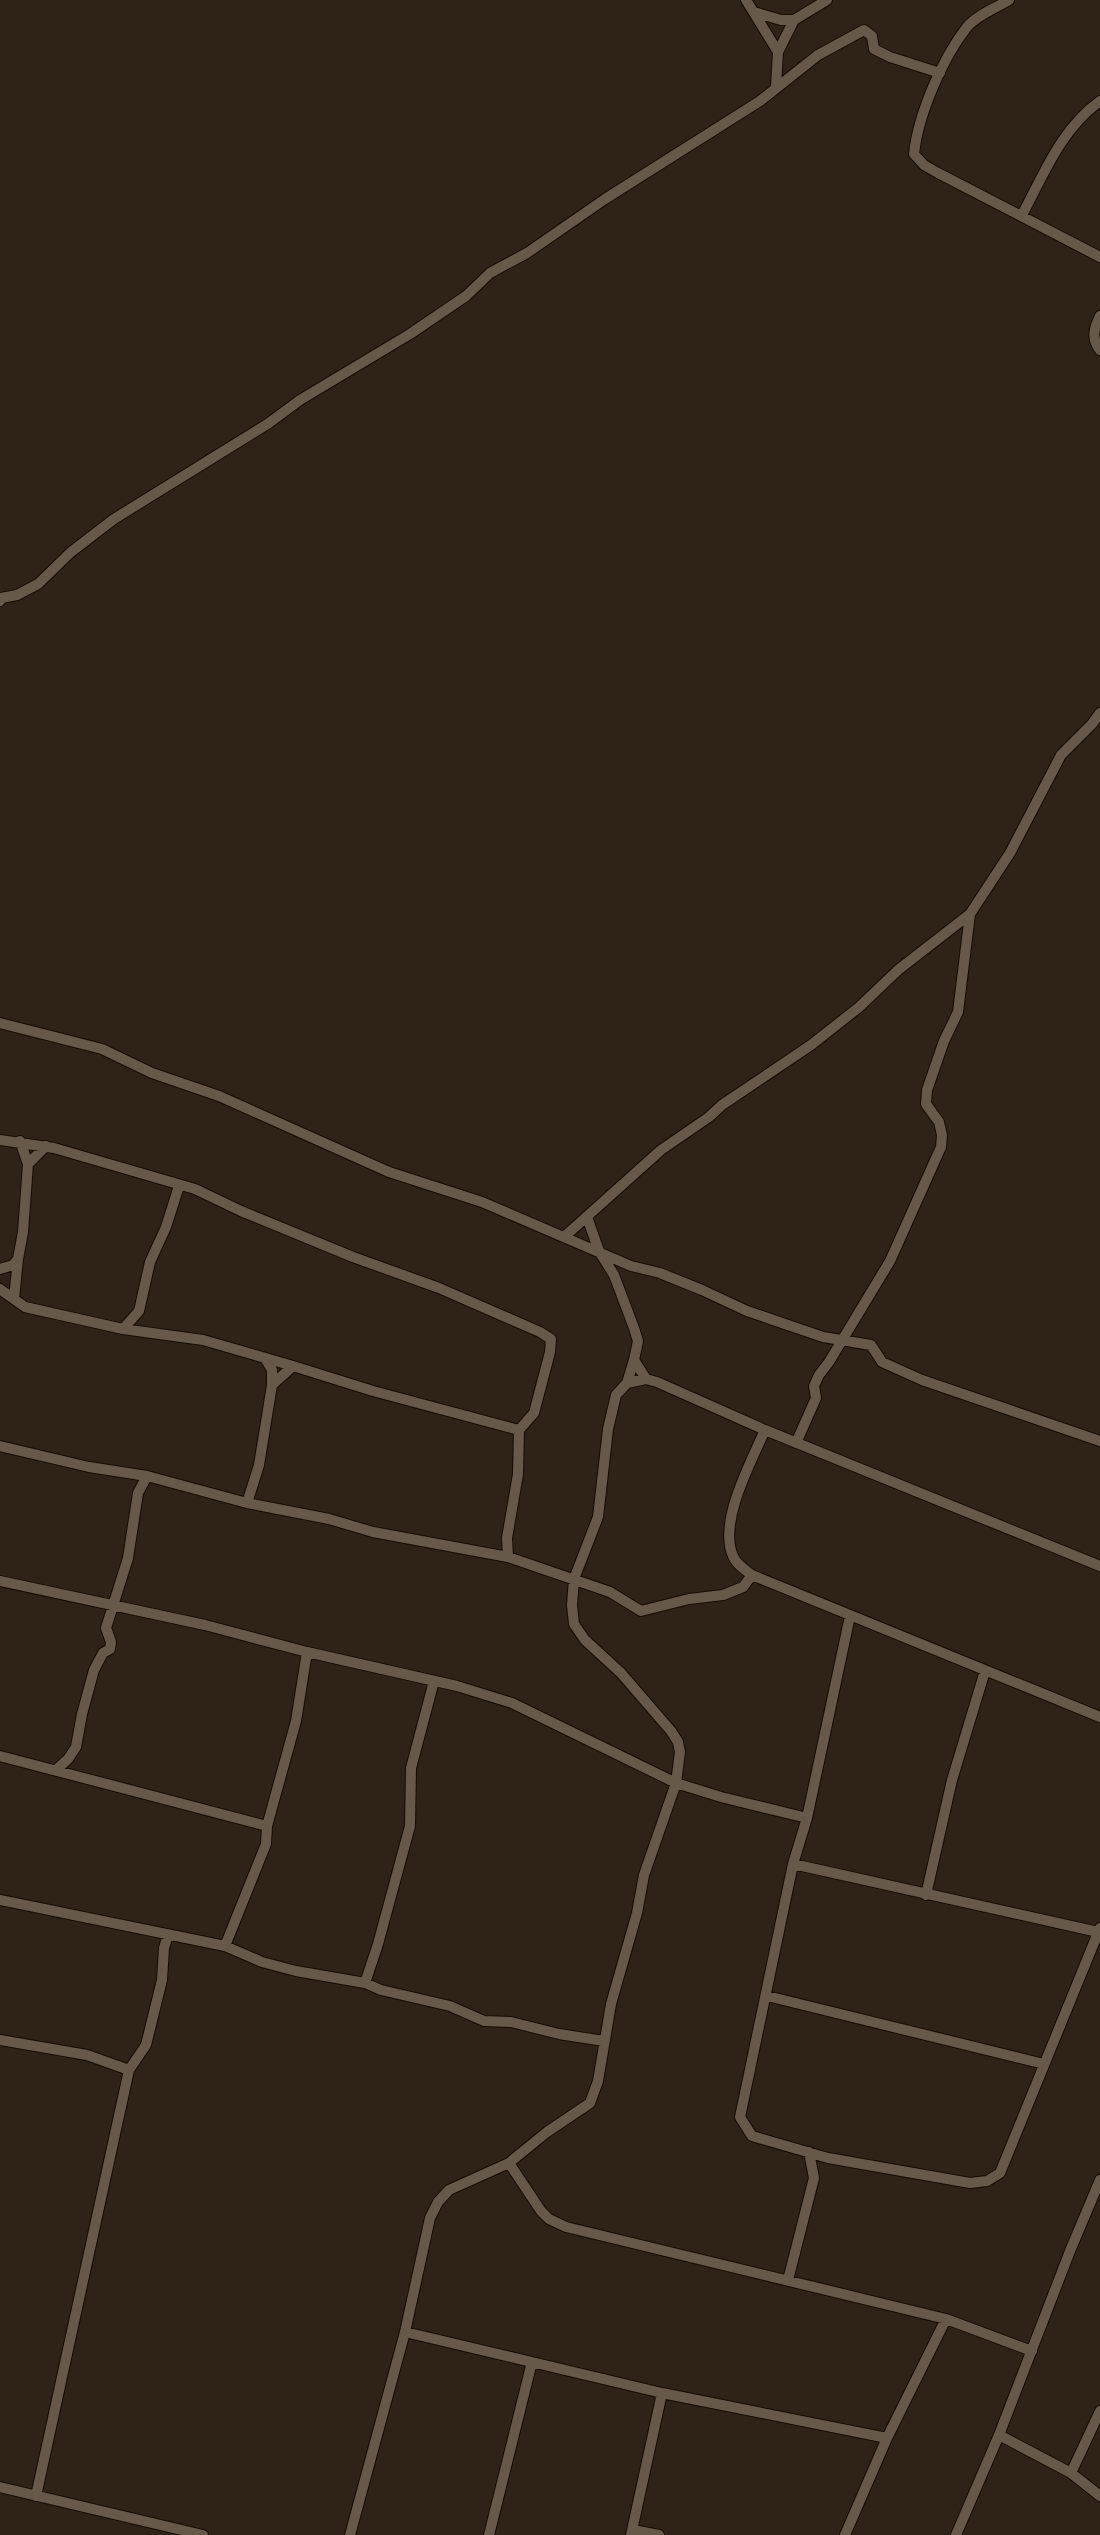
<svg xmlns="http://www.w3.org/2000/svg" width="1100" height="2535" font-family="Montserrat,sans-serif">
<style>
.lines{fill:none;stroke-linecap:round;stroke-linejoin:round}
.street-casing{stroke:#160c02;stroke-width:12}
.street{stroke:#66594a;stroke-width:10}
</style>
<rect width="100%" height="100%" fill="#2e2316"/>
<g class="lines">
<!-- street casing -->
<g class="street-casing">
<path id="street" d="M 746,0 L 778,52
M 1009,0 C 996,8 977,15 967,27 C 942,59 918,115 914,154 L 924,165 L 938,173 L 1100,257
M 754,12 L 781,20 L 794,20
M 776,86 L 778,52 L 794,20 L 827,0
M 1022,215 C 1044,174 1061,129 1100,101
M 1100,316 C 1094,328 1091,339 1100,350
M 0,601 L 1,598 L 17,595 L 38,584 L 71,552 L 114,519 L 269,423 L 300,400 L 410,334 L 466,296 L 490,273 L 527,253 L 605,199 L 760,101 L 818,55 L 864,30 L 872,36 L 874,49 L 890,57 L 940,73
M 0,1023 L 102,1049 L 152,1073 L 219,1096 L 389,1172 L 482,1202 L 631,1266 L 660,1273 L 702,1290 L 747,1311 L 823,1337 L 871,1345 L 882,1362 L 922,1380 L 1100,1441
M 0,1140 L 54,1148 L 195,1189 L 241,1211 L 353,1257 L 439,1288 L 540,1332 L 551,1339 L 550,1352 L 534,1413 L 519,1430
M 28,1164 L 46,1146
M 587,1217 L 599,1251 L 614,1275 L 634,1328 L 638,1341 L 634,1360 L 646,1379
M 564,1237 L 661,1150 L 709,1117 L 722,1105 L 811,1045 L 858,1008 L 898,970 L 970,914 L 1010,853 L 1061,755 L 1092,724 L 1100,713
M 0,1269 L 13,1265 L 18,1259 L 23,1232 L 28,1164 L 20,1141
M 0,1289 L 25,1307 L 123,1329 L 203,1340 L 293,1366 L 272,1385
M 14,1299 L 18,1259
M 123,1329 L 139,1311 L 150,1262 L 166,1227 L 179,1186
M 293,1366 L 373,1391 L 519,1430 L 518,1474 L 507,1538 L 508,1557
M 627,1383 L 634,1360
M 765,1430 C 751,1462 718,1522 733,1556 C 736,1564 745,1570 752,1575 L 1100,1717
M 796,1443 L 816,1398 L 814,1386 L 819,1375 L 829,1362 L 890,1261 L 941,1147 L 942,1135 L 939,1122 L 926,1104 L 927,1090 L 944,1041 L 958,1012 L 970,914
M 0,1446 L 89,1467 L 147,1476 L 247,1503 L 329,1519 L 373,1532 L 508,1557 L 610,1592 L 641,1611 L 689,1599 L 723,1595 L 743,1587 L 752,1575
M 247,1503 L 259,1465 L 272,1385 L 272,1370 L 265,1358
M 0,1581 L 205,1625 L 307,1652 L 457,1686 L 512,1703 L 676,1783 L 721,1797 L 807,1818
M 850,1616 L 807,1818 L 793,1864 L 740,2117 L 752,2136 L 828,2158 L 970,2183 L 987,2181 L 1000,2173 L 1100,1928
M 0,1756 L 267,1826
M 56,1770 L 68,1759 L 76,1747 L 82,1714 L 94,1670 L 103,1653 L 110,1649 L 111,1642 L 106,1628 L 128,1558 L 138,1493 L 147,1476
M 793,1864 L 1098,1932
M 926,1895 L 952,1780 L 985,1671
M 0,1900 L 225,1946 L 262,1962 L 296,1971 L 365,1983 L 381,1990 L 450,2006 L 484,2021 L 511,2022 L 559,2034 L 604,2041
M 225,1946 L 266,1844 L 267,1826 L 296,1721 L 307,1652
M 365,1983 L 378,1944 L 410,1826 L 411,1768 L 434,1681
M 767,1996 L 1044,2064
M 0,2040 L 87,2055 L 129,2070
M 509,2163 L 541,2211 L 549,2219 L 566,2227 L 946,2319 L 1032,2351
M 788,2280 L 814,2178 L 809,2152
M 405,2332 L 662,2393 L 887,2438
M 999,2435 L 1071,2473 L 1100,2496
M 1071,2473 L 1100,2411
M 0,2487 L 203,2535
M 36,2496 L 129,2070 L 146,2045 L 162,1980 L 164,1948 L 168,1935
M 633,2530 L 659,2535
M 350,2535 L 405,2332 L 430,2218 L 438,2202 L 449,2190 L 509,2163 L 547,2132 L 590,2103 L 598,2081 L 611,2004 L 637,1913 L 644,1875 L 676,1783 L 680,1752 L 678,1742 L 671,1731 L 621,1673 L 585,1640 L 574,1624 L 572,1605 L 574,1579 L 598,1517 L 608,1429 L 616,1395 L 627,1383 L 646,1379 L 657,1382 L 765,1430 L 1100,1566
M 489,2535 L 532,2362
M 631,2535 L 662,2393
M 845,2535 L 887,2438 L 946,2319
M 956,2535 L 999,2435 L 1070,2251 L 1100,2180"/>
</g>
<!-- street -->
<use href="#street" class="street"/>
</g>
</svg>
